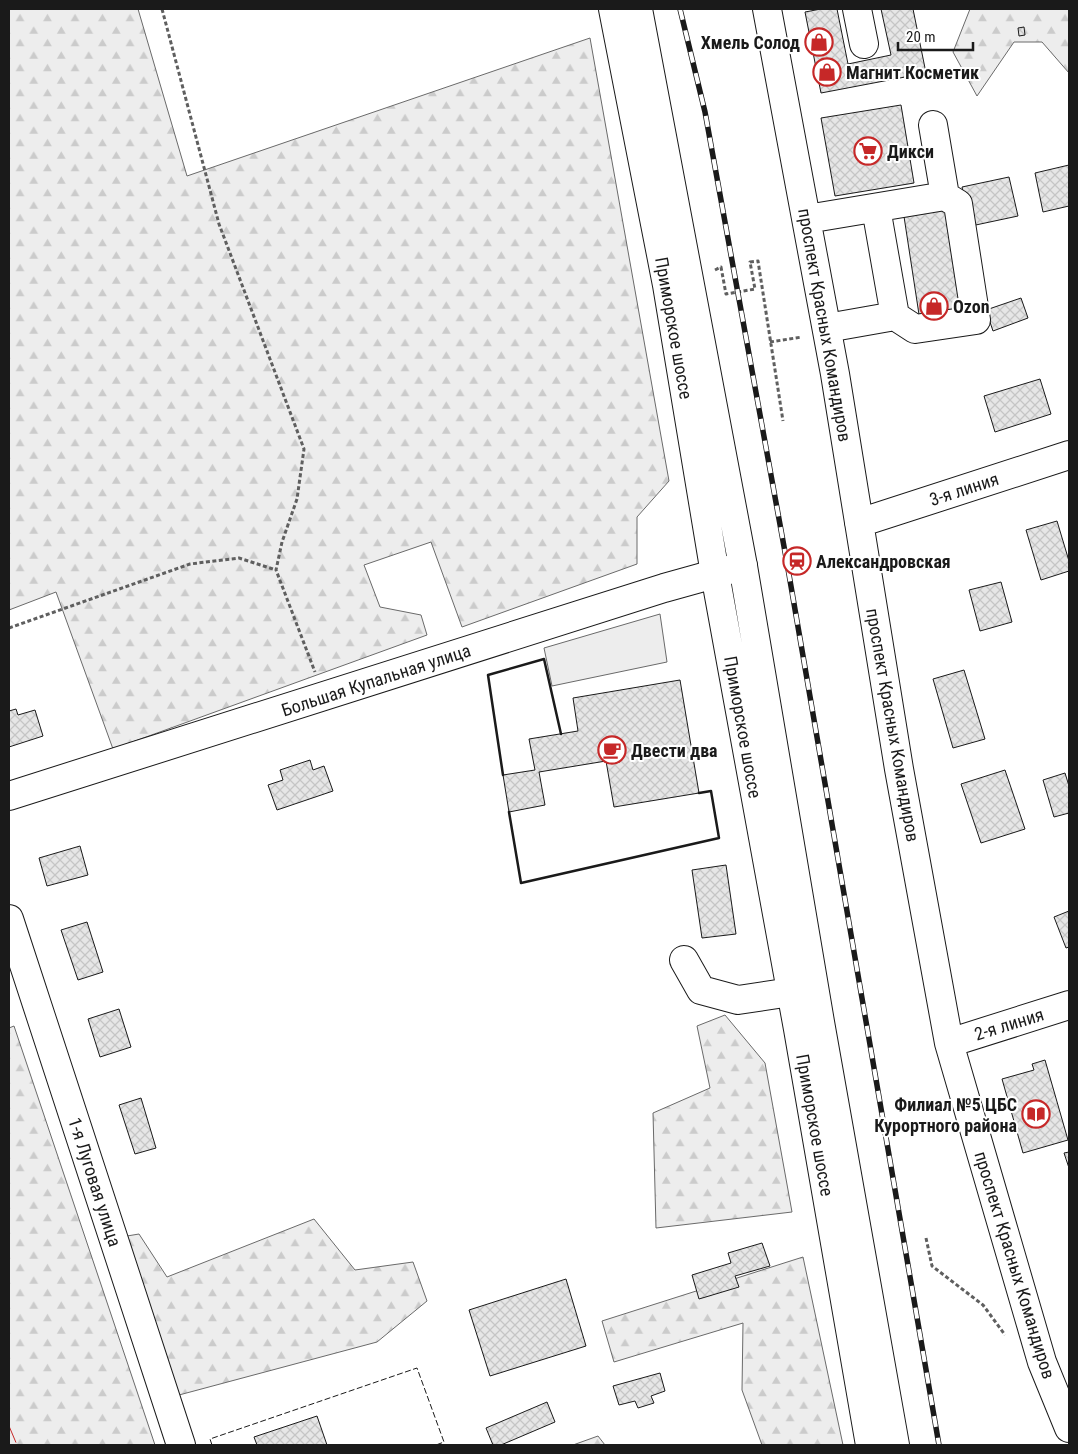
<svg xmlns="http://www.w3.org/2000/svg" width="1078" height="1454" font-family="'Roboto Condensed',sans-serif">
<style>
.forest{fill:url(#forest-firs);stroke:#6a6a6a}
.built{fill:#ededed;stroke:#6a6a6a}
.building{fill:url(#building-cross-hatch);stroke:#1a1a1a}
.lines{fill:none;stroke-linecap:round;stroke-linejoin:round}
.minor-casing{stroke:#1a1a1a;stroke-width:30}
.highway-casing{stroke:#1a1a1a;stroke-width:30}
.path{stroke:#5f5f5f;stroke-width:3;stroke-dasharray:4 2.5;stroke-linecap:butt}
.minor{stroke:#fff;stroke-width:28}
.highway{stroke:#fff;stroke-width:28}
.rail-casing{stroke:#1a1a1a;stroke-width:5.5}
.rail{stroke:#fff;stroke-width:4;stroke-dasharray:11;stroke-linecap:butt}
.fence{stroke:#1a1a1a;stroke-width:1;stroke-dasharray:6 2.5;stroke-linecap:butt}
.wall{stroke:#1a1a1a;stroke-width:2.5}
.power{stroke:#c62828;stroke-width:1;stroke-dasharray:18 4 2.5 4;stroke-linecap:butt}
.labels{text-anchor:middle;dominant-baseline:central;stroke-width:4;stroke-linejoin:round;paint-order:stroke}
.poi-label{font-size:18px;font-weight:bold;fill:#1a1a1a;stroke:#fff;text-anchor:start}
.street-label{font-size:18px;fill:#1a1a1a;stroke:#fff}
</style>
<defs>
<pattern id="forest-firs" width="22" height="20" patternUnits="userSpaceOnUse" patternTransform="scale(1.25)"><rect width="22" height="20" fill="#ededed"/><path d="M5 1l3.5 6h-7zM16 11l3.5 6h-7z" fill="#cbcbcb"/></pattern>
<pattern id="building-cross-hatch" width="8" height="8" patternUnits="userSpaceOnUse" patternTransform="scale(1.25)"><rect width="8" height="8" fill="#e6e6e6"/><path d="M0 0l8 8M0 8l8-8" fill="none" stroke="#c5c5c5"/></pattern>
</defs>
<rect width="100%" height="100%" fill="#fff"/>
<!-- forest -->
<path class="forest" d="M 9,9 L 138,9 L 187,176 L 590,38 L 669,481 L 637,517 L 637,564 L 462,627 L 431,542 L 364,565 L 380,607 L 421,615 L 427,635 L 113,749 L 56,592 L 9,610 Z
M 970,9 L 1069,9 L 1069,73 L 1042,42 L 1014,42 L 977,96 L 953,52 Z
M 725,1015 L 765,1063 L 792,1212 L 656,1228 L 653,1113 L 710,1088 L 697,1026 Z
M 14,1026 L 155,1445 L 9,1445 L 9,1028 Z
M 314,1219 L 355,1270 L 413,1262 L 427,1301 L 377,1342 L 179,1395 L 121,1237 L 139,1234 L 167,1277 Z
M 803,1257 L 843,1445 L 762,1445 L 742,1390 L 743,1323 L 614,1362 L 602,1321 Z
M 598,1436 L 605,1445 L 573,1445 Z"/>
<!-- built -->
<path class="built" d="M 660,614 L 667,662 L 552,686 L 544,648 Z"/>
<!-- building -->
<path class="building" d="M 821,9 L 837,9 L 848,64 L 891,55 L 881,9 L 913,9 L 926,73 L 821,93 L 805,12 Z
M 1024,27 L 1025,35 L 1019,36 L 1018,28 Z
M 901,105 L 914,183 L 835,196 L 821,118 Z
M 1069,165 L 1069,206 L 1043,212 L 1035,173 Z
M 1009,177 L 1018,216 L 971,226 L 962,187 Z
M 947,203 L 964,314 L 920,321 L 903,210 Z
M 1021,298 L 1028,318 L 993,331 L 986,310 Z
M 1040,379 L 1051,414 L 995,432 L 984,396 Z
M 1057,521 L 1069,561 L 1069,571 L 1041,580 L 1026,530 Z
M 1001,582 L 1012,622 L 980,631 L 969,590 Z
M 964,670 L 985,739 L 953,748 L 933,679 Z
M 680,680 L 699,793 L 614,807 L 606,761 L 539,772 L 545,805 L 509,812 L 503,775 L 535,770 L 529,739 L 578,731 L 573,698 Z
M 16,709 L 18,715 L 35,710 L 43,736 L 9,747 L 9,711 Z
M 310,760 L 313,770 L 324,766 L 333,791 L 277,810 L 268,785 L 283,780 L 280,770 Z
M 1005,770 L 1025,829 L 981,843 L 961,784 Z
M 1065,773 L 1069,786 L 1069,813 L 1054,817 L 1043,780 Z
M 80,846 L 88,875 L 47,886 L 39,858 Z
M 726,865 L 736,934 L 702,938 L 692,870 Z
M 1069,911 L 1069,947 L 1066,948 L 1054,917 Z
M 87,922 L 103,972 L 78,980 L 61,930 Z
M 119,1009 L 131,1047 L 100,1057 L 88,1019 Z
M 1045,1060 L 1068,1140 L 1023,1153 L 1002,1079 L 1034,1070 L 1032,1064 Z
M 141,1098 L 156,1148 L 135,1154 L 119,1105 Z
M 1069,1152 L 1069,1168 L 1064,1153 Z
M 762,1243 L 770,1266 L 735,1276 L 739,1287 L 699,1299 L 692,1275 L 731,1263 L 728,1253 Z
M 566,1279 L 586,1346 L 490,1376 L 469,1310 Z
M 660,1373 L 665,1391 L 651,1396 L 654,1403 L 638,1408 L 635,1401 L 619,1405 L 613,1386 Z
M 547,1402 L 555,1422 L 501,1445 L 493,1445 L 486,1428 Z
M 317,1416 L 327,1445 L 257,1445 L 254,1437 Z"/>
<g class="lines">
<!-- minor casing -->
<g class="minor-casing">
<path id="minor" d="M 767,9 L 835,374 L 899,769 L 949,1043 L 1042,1362 L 1069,1428
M 857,9 L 864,44
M 876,208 L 895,316
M 807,219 L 945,196 L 933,125
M 827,328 L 895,316 L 915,329 L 976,320 L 958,204 L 945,196
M 859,523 L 1069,455
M 9,796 L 664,588 L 743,566
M 9,919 L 181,1445
M 684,960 L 701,990 L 738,1000 L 791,992
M 949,1043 L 1069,1005"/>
</g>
<!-- highway casing -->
<g class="highway-casing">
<path id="highway" d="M 613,9 L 667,285 L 715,574 L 798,1029 L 870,1445
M 638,9 L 743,566 L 820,1022 L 895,1445"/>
</g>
<!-- path -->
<path class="path" d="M 162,9 L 219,224 L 304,449 L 297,499 L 282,542 L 276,570 L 315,672
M 715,270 L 721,267 L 726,294 L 755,289 L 750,262 L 758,261 L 783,421
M 770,342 L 802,337
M 9,628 L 190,564 L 239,558 L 276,570
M 926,1238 L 932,1266 L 983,1305 L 1005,1335"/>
<!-- minor -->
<use href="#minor" class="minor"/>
<!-- highway -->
<use href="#highway" class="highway"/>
<!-- rail casing -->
<g class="rail-casing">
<path id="rail" d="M 680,9 L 705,112 L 787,563 L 939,1445"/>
</g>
<!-- rail -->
<use href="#rail" class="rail"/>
<!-- fence -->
<path class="fence" d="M 212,1445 L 210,1439 L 417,1368 L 444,1442 L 436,1445"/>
<!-- wall -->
<path class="wall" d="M 503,775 L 488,675 L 544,659 L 561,734
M 509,812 L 521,883 L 719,838 L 711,791 L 699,793"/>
<!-- power -->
<path class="power" d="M 9,1426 L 17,1445"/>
</g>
<!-- icons -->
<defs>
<g id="shop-ring" transform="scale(1.4375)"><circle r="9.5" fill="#fff" stroke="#c62828" stroke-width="1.5"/><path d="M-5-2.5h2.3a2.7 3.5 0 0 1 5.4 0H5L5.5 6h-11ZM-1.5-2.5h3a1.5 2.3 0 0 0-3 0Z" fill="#c62828"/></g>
<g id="supermarket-ring" transform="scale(1.4375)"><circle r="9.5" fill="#fff" stroke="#c62828" stroke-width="1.5"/><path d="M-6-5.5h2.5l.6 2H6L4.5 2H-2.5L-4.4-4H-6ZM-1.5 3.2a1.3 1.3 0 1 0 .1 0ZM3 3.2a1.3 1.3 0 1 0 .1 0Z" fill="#c62828"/></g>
<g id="station-ring" transform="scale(1.4375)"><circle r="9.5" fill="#fff" stroke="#c62828" stroke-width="1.5"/><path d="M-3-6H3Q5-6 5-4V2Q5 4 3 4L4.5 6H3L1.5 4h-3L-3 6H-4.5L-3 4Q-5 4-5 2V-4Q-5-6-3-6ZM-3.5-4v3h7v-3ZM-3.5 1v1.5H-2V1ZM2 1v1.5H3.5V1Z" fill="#c62828"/></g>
<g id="cafe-ring" transform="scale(1.4375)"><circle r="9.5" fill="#fff" stroke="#c62828" stroke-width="1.5"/><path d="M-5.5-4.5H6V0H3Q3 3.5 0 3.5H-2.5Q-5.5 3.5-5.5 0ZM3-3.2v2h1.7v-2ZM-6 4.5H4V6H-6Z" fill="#c62828"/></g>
<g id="library-ring" transform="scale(1.4375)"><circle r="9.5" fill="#fff" stroke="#c62828" stroke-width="1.5"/><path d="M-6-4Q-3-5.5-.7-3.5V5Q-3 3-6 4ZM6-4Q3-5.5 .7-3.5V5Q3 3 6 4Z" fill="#c62828"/></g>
</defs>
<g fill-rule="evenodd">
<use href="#shop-ring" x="819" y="42"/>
<use href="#shop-ring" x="827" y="72"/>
<use href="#supermarket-ring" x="868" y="151"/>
<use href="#shop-ring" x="934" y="306"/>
<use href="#station-ring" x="797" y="561"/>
<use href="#cafe-ring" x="612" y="750"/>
<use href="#library-ring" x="1036" y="1114"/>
</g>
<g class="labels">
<!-- poi labels -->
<g class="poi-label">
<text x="800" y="42" text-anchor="end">Хмель Солод</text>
<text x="846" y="72">Магнит Косметик</text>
<text x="887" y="151">Дикси</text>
<text x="953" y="306">Ozon</text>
<text x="816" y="561">Александровская</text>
<text x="631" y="750">Двести два</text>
<text x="1017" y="1104" text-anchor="end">Филиал №5 ЦБС<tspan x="1017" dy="21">Курортного района</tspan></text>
</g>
<!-- street labels -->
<g class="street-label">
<text transform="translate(825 325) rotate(80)">проспект Красных Командиров</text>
<text transform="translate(674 328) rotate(80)">Приморское шоссе</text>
<text transform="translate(964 489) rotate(-18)">3-я линия</text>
<text transform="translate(376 680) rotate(-18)">Большая Купальная улица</text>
<text transform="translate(893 725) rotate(80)">проспект Красных Командиров</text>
<text transform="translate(743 727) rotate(80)">Приморское шоссе</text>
<text transform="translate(1009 1024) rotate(-17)">2-я линия</text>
<text transform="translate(815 1125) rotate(80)">Приморское шоссе</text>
<text transform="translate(95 1182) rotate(72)">1-я Луговая улица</text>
<text transform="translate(1015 1265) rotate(73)">проспект Красных Командиров</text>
</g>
</g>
<!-- border -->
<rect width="1078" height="1454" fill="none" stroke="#1a1a1a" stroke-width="20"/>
<!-- scale -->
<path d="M898 42v8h75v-8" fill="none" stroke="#1a1a1a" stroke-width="2.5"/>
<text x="906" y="42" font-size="15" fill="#1a1a1a" stroke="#ffffff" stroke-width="4" paint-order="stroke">20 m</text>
</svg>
